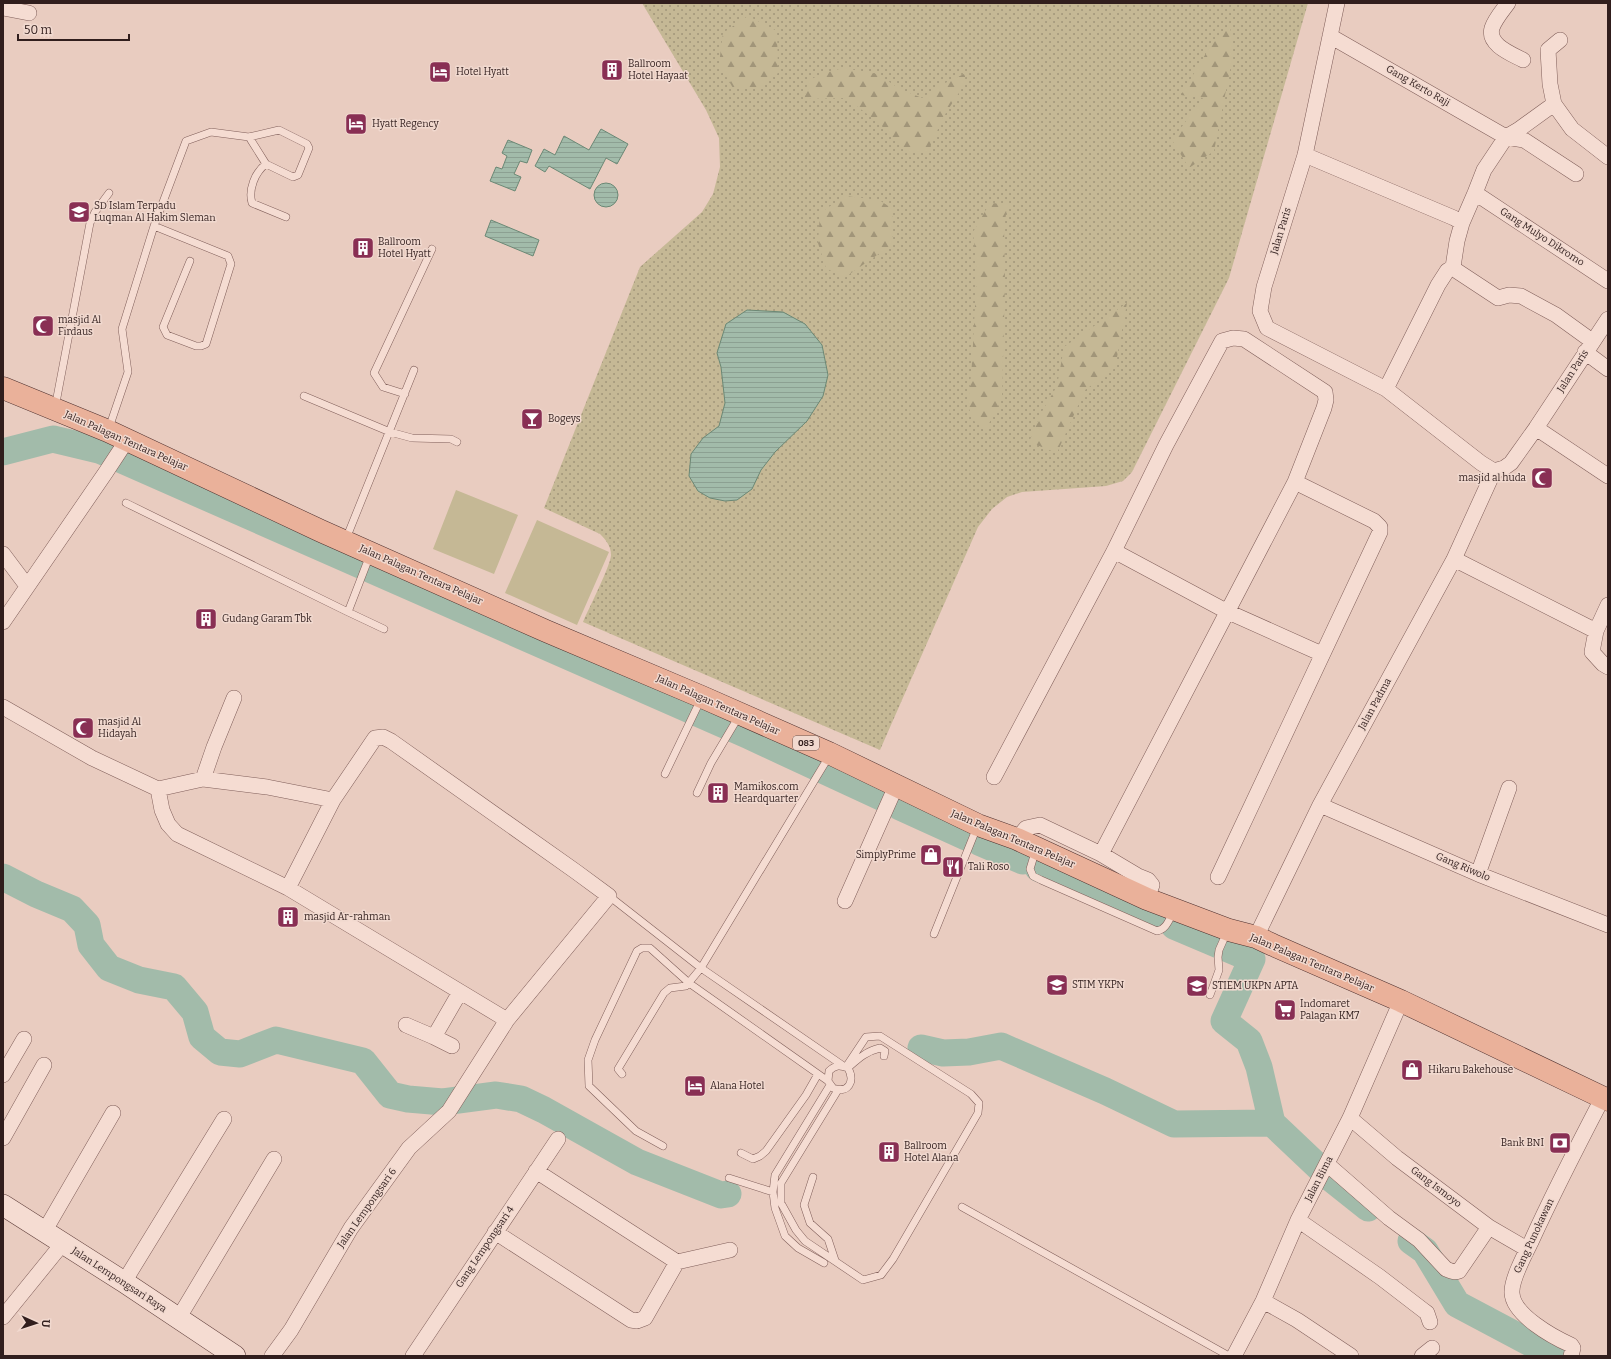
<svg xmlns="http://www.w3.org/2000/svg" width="1611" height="1359" font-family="Bitter,serif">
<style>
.grass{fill:url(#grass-dots)}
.forest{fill:url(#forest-firs)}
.pitch{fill:#c5b895}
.water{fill:url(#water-rules);stroke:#6b8875}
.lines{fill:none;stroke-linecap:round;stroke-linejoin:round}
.river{stroke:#a2bbaa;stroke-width:27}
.service-casing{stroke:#805f5a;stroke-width:8}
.minor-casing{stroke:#805f5a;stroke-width:16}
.secondary-casing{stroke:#62413d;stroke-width:22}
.primary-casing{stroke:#4e302e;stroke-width:23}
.service{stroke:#f5dcd2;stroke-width:7}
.minor{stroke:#f5dcd2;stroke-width:15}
.secondary{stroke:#f5dcd2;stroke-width:21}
.primary{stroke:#eab19a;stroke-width:22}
.labels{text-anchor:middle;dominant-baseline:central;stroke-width:3;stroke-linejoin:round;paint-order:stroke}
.shield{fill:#f1d9cf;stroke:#6b5652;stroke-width:1}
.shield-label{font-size:9px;font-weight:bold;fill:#311e1d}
.poi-label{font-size:10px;fill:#311e1d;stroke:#f1d9cf;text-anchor:start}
.street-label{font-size:10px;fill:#311e1d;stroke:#f1d9cf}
</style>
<defs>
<pattern id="grass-dots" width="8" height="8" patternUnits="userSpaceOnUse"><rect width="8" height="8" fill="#c5b895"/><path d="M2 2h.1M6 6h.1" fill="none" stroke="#a19579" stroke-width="1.8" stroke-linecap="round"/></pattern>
<pattern id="forest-firs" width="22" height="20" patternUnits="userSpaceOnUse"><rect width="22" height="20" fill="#c5b895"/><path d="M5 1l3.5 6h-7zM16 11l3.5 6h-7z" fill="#a19579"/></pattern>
<pattern id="water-rules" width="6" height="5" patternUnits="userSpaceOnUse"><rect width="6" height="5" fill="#a2bbaa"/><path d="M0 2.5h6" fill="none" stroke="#8ca092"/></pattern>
</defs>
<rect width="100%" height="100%" fill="#e9ccc0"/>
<!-- grass -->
<path class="grass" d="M 642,3 L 1308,3 L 1229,278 L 1132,472 L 1123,481 L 1106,486 L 1022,492 L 1007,497 L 992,509 L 978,527 L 880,750 L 583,622 C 588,610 611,565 611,555 C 611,546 606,540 600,534 L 544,508 L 640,267 L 702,212 L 713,194 L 720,167 L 719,138 L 706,110 Z"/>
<!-- forest -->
<path class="forest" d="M 748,16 L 777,31 L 778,73 L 760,88 L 733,88 L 719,64 L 723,33 Z
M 1230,25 L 1233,55 L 1214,151 L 1189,168 L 1172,140 L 1203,98 L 1181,95 L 1211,45 Z
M 843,68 L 877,74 L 900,89 L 922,98 L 939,86 L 966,73 L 962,88 L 944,116 L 928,151 L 905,151 L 879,123 L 846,98 L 804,99 L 808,81 L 821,74 Z
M 845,196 L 879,200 L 893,209 L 893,244 L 844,278 L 826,268 L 818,243 L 820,213 Z
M 990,203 L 1008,204 L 1004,225 L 1005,282 L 1002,399 L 986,429 L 974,421 L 968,406 L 972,363 L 977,269 L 973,232 Z
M 1127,303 L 1115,368 L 1085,390 L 1057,453 L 1029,442 L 1040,415 L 1057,386 L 1064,347 Z"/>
<!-- pitch -->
<path class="pitch" d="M 456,490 L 518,515 L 494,574 L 433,549 Z
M 537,520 L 609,552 L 577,625 L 505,593 Z"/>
<!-- water -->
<path class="water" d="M 601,129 L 628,144 L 617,164 L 606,158 L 590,189 L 549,166 L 545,172 L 535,166 L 544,149 L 555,155 L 564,136 L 589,150 Z
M 508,140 L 532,150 L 527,163 L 520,161 L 514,174 L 521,177 L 515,191 L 490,181 L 496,167 L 502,169 L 507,156 L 502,153 Z
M594 195a12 12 0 1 1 24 0a12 12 0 1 1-24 0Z
M 491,220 L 539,240 L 533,256 L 485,236 Z
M 747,310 L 783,312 L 805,324 L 822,345 L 828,375 L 823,396 L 807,421 L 775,452 L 761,470 L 752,489 L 737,500 L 725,501 L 710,498 L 698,491 L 689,476 L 691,454 L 703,438 L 719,426 L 725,403 L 721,367 L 717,353 L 726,324 Z"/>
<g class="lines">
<!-- river -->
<path class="river" d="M 3,452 L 53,439 L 99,450 L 747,735 L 883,798
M 900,807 L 966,837
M 979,842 L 1023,861
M 1038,868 L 1159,920
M 3,877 L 36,894 L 72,909 L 87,925 L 91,945 L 109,968 L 139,980 L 174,987 L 195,1012 L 202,1037 L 220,1052 L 240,1054 L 276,1040 L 363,1061 L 390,1095 L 408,1099 L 443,1102 L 496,1095 L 521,1099 L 544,1110 L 637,1162 L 721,1195 L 728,1194
M 1174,926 L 1252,959 L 1224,1021 L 1249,1041 L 1259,1067 L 1272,1123 L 1329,1177 L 1368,1208
M 921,1048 L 943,1053 L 969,1052 L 1001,1046 L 1105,1091 L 1174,1124 L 1272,1123
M 1411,1241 L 1425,1251 L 1457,1304 L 1555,1356"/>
<!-- service casing -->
<g class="service-casing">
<path id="service" d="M 249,137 L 266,164
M 154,226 L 228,256 L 231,264 L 206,344 L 201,346 L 196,346 L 167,335 L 163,327 L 190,261
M 405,394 L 383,387 L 374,373 L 432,249
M 304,396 L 390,432 L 412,438 L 451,439 L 457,442
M 55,408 L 90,223 L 95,212 L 109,193
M 109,428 L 128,372 L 122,329 L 154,226 L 186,141 L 211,132 L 249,137 L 279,130 L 307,144 L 309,148 L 298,175 L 293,177 L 266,164 C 255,172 248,190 252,203 L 286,217
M 126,503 L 348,612 L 370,555
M 346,539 L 414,370
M 348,612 L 384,629
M 665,774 L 701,699
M 697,793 L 711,763 L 739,716
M 1036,849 L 1030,869 L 1033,876 L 1041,880 L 1157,931 C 1167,929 1169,919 1174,911
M 609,896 L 701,968 L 842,1065
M 934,934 L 977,827
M 1210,995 L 1219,970 L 1218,957 L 1219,950 L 1227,932
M 850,1066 C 859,1058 867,1051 880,1048 L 885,1051 L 884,1056
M 622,1074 L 618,1069 L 664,993 L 670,988 L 686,986 L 701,968 L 825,763 L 828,755
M 838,1090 L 781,1183 L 781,1203 L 796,1230 L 805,1241 L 863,1280 L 881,1275 L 893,1259 L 978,1113 L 979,1103 L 971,1094 L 880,1036 L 866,1037 L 846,1067
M 663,1146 L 636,1131 L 589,1086 L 588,1060 L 595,1040 L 637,951 L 642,948 L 650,948 L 689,983 L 828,1081 L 833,1088 C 849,1094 855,1081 848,1068 C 840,1065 835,1065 829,1071 L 828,1081
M 741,1153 L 753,1159 L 760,1156 L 766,1151 L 806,1095 L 818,1074
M 813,1177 L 804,1205 L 810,1223 L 828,1239 L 835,1260
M 729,1178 L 773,1192
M 962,1207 L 1229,1356
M 824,1263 L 798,1248 L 785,1236 L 775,1208 L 773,1192 L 775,1175 L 830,1085"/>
</g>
<!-- minor casing -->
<g class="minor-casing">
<path id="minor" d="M 1337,3 L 1305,155 L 1264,287 L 1260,311 L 1267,328 L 1386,389 L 1481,463 L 1494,471 L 1504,468 L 1511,463 L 1536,428 L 1608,319
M 1508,3 C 1503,10 1495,19 1492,28 C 1487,45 1512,54 1523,60
M 3,8 L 29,13
M 1330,36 L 1506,137 L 1524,140 L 1576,174
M 1554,104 L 1572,129 L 1608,157
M 1305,155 L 1454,218 L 1462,223
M 1475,193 L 1608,281
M 1453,267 L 1457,241 L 1462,223 L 1475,193 L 1484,170 L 1506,137 L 1518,130 L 1554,104 L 1550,84 L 1548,50 L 1560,40
M 1585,352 L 1608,369
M 1386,389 L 1438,285 L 1447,271 L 1453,267 L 1457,271 L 1498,298 L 1509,295 L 1521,296 L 1556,315 L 1592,341
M 1536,428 L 1608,476
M 1114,551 L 1226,611 L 1322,654
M 3,554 L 27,586
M 1454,559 L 1596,631
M 1608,605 L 1596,631 L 1592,652 L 1603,664 L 1608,667
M 3,622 L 106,472 L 127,440
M 3,707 L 92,758 L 158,789 L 162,810 L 168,824 L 177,834 L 288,888 L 507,1020
M 994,777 L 1114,551 L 1166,445 L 1222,341 L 1233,338 L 1244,339 L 1325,392 L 1326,400 L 1324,408 L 1295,482 L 1101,854
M 203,779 L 214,747 L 234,698
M 158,789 L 203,779 L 267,787 L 333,800 L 375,738 L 383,737 L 391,741 L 575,871 L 609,896 L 507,1020 L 449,1111 L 409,1148 L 351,1228 L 291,1330 L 272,1356
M 1320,805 L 1478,874 L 1608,925
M 1017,839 L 1026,828 L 1040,825 L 1101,854 L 1138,876 L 1148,880 L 1152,885 L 1147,899
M 1478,874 L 1509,788
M 1218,877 L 1380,532 L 1380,527 L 1374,521 L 1295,482
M 288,888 L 333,800
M 845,901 L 896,786
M 1256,937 L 1320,805 L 1454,559 L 1494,471
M 406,1025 L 434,1037
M 452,1046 L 434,1037 L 460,992
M 3,1075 L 24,1039
M 1350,1118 L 1397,1158 L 1489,1227 L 1527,1249
M 3,1138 L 44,1065
M 1327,1164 L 1389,1218 L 1419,1240 L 1446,1269 C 1451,1271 1454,1273 1459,1271 L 1489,1227
M 536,1171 L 677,1262 L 730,1250
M 1298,1220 L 1380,1277 L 1423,1310 L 1427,1313 L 1430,1322
M 44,1232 L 113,1113
M 495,1232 L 631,1320 L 637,1321 L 645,1318 L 677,1262
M 124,1282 L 224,1119
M 1263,1301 L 1297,1320 L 1351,1356
M 3,1317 L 63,1243
M 178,1319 L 274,1159
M 413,1356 L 558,1139
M 1234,1356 L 1263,1301 L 1298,1220 L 1350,1118 L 1401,1001
M 1422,1356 L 1432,1348
M 1571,1356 L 1573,1348 L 1571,1345 C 1553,1337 1513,1315 1512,1293 C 1511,1280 1525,1254 1531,1242 C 1553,1193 1578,1145 1603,1097"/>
</g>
<!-- secondary casing -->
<g class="secondary-casing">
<path id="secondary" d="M 3,1205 L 124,1282 L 235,1356"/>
</g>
<!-- primary casing -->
<g class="primary-casing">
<path id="primary" d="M 3,388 L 108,431 L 321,531 L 546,631 L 702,697 L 829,753 L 978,825 L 1017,839 L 1147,899 L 1229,930 L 1256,937 L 1273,945 L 1401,1001 L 1608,1100"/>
</g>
<!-- service -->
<use href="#service" class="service"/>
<!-- minor -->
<use href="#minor" class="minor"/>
<!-- secondary -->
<use href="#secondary" class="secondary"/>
<!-- primary -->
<use href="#primary" class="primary"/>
</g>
<!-- icons -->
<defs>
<g id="building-square" transform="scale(1.15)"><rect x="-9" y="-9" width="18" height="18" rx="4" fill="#892f54" stroke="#f1d9cf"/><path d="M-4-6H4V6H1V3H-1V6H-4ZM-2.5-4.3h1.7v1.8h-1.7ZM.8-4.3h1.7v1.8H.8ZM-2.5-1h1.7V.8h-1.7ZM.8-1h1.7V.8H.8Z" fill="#fff"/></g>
<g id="hotel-square" transform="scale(1.15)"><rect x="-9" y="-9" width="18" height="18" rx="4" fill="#892f54" stroke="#f1d9cf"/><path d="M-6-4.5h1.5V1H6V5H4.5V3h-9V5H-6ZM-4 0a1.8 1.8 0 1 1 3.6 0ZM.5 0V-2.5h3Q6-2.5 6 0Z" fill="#fff"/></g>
<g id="school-square" transform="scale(1.15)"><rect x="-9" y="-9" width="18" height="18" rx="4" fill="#892f54" stroke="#f1d9cf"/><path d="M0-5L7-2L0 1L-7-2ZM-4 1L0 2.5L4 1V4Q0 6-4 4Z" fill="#fff"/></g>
<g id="mosque-square" transform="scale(1.15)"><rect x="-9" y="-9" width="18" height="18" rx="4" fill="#892f54" stroke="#f1d9cf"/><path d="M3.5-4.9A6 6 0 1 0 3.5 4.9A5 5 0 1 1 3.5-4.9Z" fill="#fff"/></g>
<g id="bar-square" transform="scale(1.15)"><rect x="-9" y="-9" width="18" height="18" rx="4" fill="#892f54" stroke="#f1d9cf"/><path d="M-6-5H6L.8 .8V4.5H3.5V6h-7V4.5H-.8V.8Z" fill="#fff"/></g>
<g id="shop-square" transform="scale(1.15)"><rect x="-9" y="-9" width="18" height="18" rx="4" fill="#892f54" stroke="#f1d9cf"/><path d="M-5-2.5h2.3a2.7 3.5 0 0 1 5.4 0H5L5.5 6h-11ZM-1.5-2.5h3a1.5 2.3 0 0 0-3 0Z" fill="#fff"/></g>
<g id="restaurant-square" transform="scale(1.15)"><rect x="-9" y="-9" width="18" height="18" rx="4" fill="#892f54" stroke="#f1d9cf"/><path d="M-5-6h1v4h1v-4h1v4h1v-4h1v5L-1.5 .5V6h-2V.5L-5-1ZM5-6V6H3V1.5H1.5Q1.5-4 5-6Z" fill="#fff"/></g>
<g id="university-square" transform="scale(1.15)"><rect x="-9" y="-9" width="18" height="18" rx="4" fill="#892f54" stroke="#f1d9cf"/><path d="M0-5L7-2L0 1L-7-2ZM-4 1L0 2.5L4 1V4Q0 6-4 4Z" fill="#fff"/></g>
<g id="supermarket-square" transform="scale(1.15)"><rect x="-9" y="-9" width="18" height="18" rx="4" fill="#892f54" stroke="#f1d9cf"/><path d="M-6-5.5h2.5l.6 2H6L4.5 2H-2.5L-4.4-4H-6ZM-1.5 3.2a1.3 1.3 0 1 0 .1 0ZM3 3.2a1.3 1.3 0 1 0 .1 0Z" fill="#fff"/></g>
<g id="bank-square" transform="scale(1.15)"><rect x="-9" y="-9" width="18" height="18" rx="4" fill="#892f54" stroke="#f1d9cf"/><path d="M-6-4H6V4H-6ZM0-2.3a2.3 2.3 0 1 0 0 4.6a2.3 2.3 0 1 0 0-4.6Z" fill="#fff"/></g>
</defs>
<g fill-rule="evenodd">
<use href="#building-square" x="612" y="70"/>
<use href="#hotel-square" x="440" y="72"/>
<use href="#hotel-square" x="356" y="124"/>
<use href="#school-square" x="79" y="212"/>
<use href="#building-square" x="363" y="248"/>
<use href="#mosque-square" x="43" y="326"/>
<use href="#bar-square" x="532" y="419"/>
<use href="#mosque-square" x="1542" y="478"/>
<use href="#building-square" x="206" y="619"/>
<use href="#mosque-square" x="83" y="728"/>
<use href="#building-square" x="718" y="793"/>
<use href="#shop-square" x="931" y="855"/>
<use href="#restaurant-square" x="953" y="867"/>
<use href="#building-square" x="288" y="917"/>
<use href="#university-square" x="1057" y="985"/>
<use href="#university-square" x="1197" y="986"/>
<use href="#supermarket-square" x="1285" y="1010"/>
<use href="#shop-square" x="1412" y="1070"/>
<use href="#hotel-square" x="695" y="1086"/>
<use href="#bank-square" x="1560" y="1143"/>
<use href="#building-square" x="889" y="1152"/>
</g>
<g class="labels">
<!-- shield labels -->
<rect class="shield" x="793" y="736" width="26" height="14" rx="3"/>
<g class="shield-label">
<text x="806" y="743">083</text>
</g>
<!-- poi labels -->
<g class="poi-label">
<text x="628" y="64">Ballroom<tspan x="628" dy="12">Hotel Hayaat</tspan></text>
<text x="456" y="72">Hotel Hyatt</text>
<text x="372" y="124">Hyatt Regency</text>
<text x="94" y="206">SD Islam Terpadu<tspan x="94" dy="12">Luqman Al Hakim Sleman</tspan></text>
<text x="378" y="242">Ballroom<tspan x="378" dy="12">Hotel Hyatt</tspan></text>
<text x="58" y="320">masjid Al<tspan x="58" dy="12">Firdaus</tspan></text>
<text x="548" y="419">Bogeys</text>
<text x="1526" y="478" text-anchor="end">masjid al huda</text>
<text x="222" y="619">Gudang Garam Tbk</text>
<text x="98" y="722">masjid Al<tspan x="98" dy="12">Hidayah</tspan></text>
<text x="734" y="787">Mamikos.com<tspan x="734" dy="12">Heardquarter</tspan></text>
<text x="916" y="855" text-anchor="end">SimplyPrime</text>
<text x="968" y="867">Tali Roso</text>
<text x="304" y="917">masjid Ar-rahman</text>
<text x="1072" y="985">STIM YKPN</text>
<text x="1212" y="986">STIEM UKPN APTA</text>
<text x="1300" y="1004">Indomaret<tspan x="1300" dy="12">Palagan KM7</tspan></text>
<text x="1428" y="1070">Hikaru Bakehouse</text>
<text x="710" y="1086">Alana Hotel</text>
<text x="1544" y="1143" text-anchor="end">Bank BNI</text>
<text x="904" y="1146">Ballroom<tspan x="904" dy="12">Hotel Alana</tspan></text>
</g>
<!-- street labels -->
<g class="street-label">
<text transform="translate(1418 86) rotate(30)">Gang Kerto Raji</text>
<text transform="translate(1281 231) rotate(-73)">Jalan Paris</text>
<text transform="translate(1542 237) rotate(33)">Gang Mulyo Dikromo</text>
<text transform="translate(1573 371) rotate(-57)">Jalan Paris</text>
<text transform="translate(126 441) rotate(24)">Jalan Palagan Tentara Pelajar</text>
<text transform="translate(421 575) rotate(24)">Jalan Palagan Tentara Pelajar</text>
<text transform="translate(1375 704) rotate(-61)">Jalan Padma</text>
<text transform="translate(718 705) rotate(24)">Jalan Palagan Tentara Pelajar</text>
<text transform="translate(1013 839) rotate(23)">Jalan Palagan Tentara Pelajar</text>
<text transform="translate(1463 867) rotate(23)">Gang Riwolo</text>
<text transform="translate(1312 963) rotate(23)">Jalan Palagan Tentara Pelajar</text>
<text transform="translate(1319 1179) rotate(-63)">Jalan Bima</text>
<text transform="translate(1436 1187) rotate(37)">Gang Ismoyo</text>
<text transform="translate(367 1208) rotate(-55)">Jalan Lempongsari 6</text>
<text transform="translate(1534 1236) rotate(-65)">Gang Punokawan</text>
<text transform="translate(485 1247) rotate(-56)">Gang Lempongsari 4</text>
<text transform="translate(119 1280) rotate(33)">Jalan Lempongsari Raya</text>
</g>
</g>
<!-- border -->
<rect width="1611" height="1359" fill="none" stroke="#311e1d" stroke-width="8"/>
<!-- north arrow -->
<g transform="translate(36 1323) rotate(93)" stroke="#f1d9cf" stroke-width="3" paint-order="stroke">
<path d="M0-3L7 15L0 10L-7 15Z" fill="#311e1d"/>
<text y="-6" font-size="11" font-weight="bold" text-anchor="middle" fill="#311e1d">U</text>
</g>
<!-- scale -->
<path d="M18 34v6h111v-6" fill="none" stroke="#311e1d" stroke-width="2"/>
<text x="24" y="34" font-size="12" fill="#311e1d" stroke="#f1d9cf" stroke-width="3" paint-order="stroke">50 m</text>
</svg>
